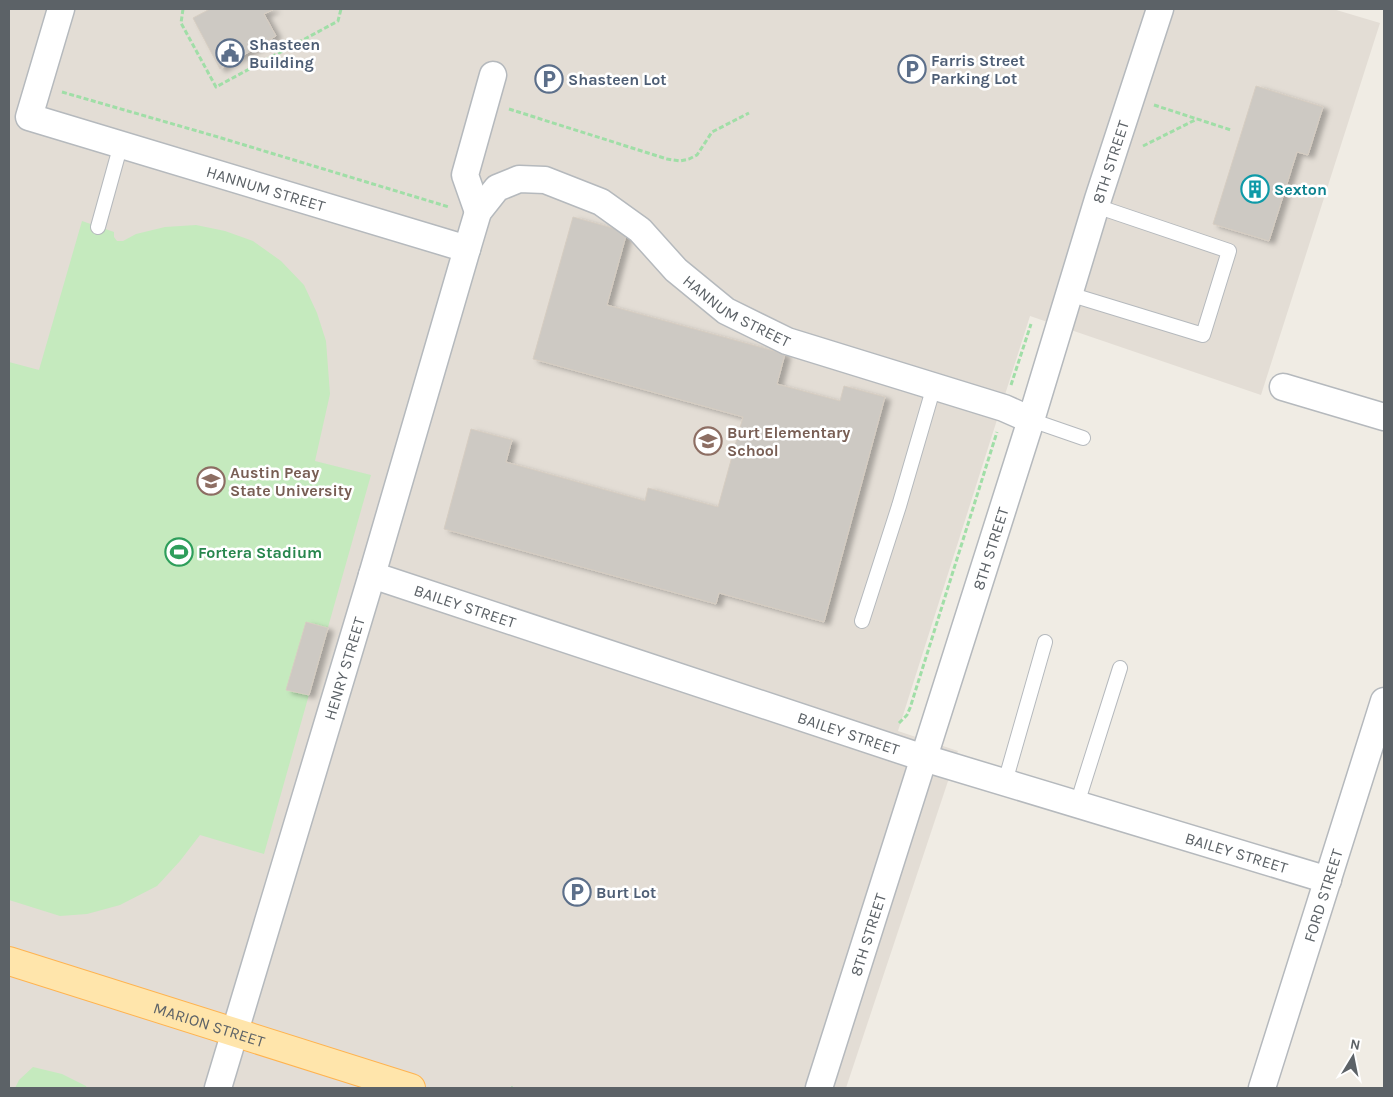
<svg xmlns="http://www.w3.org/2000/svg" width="1393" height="1097" font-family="Karla,sans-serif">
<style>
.education{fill:#e3ddd5}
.green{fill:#c5eabe}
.building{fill:#cdc9c3;stroke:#d6cdc2;filter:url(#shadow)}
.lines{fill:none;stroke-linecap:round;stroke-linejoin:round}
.service-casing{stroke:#b5b9bd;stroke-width:16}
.minor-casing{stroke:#b5b9bd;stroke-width:29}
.primary-casing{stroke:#ffb34f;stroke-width:30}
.path{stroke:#a0dea7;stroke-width:3;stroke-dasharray:5 2.5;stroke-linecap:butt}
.service{stroke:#fff;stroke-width:14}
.minor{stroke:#fff;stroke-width:26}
.primary{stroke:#ffe5ab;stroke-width:28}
.labels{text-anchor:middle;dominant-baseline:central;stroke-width:5;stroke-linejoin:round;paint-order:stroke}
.service-label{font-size:16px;font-weight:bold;fill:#4e5e75;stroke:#fff;text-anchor:start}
.street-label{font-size:16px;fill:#5c6267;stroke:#fff}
.culture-label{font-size:16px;font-weight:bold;fill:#0d838f;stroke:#fff;text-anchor:start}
.education-label{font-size:16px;font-weight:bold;fill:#785e54;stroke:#fff;text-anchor:start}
.leisure-label{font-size:16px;font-weight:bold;fill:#27864d;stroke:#fff;text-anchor:start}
</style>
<defs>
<filter id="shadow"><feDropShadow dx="5.5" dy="3" stdDeviation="2.5" flood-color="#0004"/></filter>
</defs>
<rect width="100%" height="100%" fill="#f0ece4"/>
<!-- education -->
<path class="education" d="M 9,9 L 1333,9 L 1380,23 L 1261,395 L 1030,316 L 898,731 L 958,751 L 846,1088 L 9,1088 Z"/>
<!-- green -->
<path class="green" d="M 82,221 L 114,232 L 114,237 L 117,241 L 123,241 L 136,234 L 165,227 L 196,225 L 225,231 L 253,241 L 281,261 L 304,285 L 317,313 L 326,341 L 330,394 L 315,461 L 371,475 L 264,854 L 200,835 L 180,861 L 157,886 L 120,905 L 87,914 L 60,916 L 9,900 L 9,362 L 39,370 Z
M 33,1067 L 62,1074 L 86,1086 L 87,1088 L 15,1088 L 19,1080 Z"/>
<!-- building -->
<path class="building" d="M 210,9 L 274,9 L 264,14 L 276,36 L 220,69 L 193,18 Z
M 1256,86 L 1323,107 L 1308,155 L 1297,152 L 1269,241 L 1213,224 Z
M 573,217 L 627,232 L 607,305 L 785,354 L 777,384 L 840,401 L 844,386 L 885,397 L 824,622 L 719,593 L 716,604 L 444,529 L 471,429 L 512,440 L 506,462 L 645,501 L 648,488 L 718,507 L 743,417 L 533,359 Z
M 306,622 L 328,628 L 309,695 L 286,690 Z"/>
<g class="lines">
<!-- service casing -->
<g class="service-casing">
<path id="service" d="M 98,227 L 121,144
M 1069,294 L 1203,335 L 1229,251 L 1096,206
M 1031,420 L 1083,438
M 862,621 L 899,506 L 934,386
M 1005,782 L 1045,642
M 1077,804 L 1120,668"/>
</g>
<!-- minor casing -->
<g class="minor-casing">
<g id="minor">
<path id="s1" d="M 61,9 L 29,117 L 467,249"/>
<path d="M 478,212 L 465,175 L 493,75"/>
<path d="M 1283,387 L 1384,417"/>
<path id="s2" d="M 372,575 L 924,758 L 1328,880"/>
<path id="s3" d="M 218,1088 L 372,575 L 467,249 L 478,212 L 497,188 L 519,179 L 545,180 L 601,202 L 640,230 L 676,270 L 726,311 L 787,341 L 1004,408 L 1031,420"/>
<path id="s4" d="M 819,1088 L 1031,420 L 1098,199 L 1160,9"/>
<path id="s5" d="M 1262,1088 L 1384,701"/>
</g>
</g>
<!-- primary casing -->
<g class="primary-casing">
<g id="primary">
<path id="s6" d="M 9,961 L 411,1088"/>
</g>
</g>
<!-- path -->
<path class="path" d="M 183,9 L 181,23 L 216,87 L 338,21 L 341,9
M 62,92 L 218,137 L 449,207
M 1154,105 L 1231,130
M 509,109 L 667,159 L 680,161 L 689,159 L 697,155 L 712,132 L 749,113
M 1143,146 L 1197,119
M 1011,385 L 1031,324
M 899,723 L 907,715 L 910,708 L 997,432
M 512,1088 L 513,1087"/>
<!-- service -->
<use href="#service" class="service"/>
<!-- minor -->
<use href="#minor" class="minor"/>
<!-- primary -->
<use href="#primary" class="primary"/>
</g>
<!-- icons -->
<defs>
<g id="civic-ring" transform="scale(1.4375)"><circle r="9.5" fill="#fff" stroke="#5c6f8a" stroke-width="1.5"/><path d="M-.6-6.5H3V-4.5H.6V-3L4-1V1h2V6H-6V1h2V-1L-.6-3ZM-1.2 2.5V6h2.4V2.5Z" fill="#5c6f8a"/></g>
<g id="parking-ring" transform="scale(1.4375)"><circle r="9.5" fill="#fff" stroke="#5c6f8a" stroke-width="1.5"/><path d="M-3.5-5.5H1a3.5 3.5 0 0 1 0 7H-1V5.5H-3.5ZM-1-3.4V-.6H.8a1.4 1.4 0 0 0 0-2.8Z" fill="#5c6f8a"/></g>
<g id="building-ring" transform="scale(1.4375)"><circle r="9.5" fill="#fff" stroke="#0f9aa8" stroke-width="1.5"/><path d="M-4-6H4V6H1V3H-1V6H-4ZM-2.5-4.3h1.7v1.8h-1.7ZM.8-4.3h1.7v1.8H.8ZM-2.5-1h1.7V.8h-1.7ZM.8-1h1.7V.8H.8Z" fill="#0f9aa8"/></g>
<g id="school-ring" transform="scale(1.4375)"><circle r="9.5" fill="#fff" stroke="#8d6e63" stroke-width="1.5"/><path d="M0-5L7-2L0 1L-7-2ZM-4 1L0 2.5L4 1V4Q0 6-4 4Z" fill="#8d6e63"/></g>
<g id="university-ring" transform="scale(1.4375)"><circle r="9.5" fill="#fff" stroke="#8d6e63" stroke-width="1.5"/><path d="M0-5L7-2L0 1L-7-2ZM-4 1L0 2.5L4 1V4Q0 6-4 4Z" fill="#8d6e63"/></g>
<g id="stadium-ring" transform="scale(1.4375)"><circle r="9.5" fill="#fff" stroke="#2e9e5b" stroke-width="1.5"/><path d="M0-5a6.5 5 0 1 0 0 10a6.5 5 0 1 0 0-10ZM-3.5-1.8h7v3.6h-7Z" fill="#2e9e5b"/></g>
</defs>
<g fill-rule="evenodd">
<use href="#civic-ring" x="230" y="53"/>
<use href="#parking-ring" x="912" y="69"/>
<use href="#parking-ring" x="549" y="79"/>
<use href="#building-ring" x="1255" y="189"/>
<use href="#school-ring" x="708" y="441"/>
<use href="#university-ring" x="211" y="481"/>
<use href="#stadium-ring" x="179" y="552"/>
<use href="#parking-ring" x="577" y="892"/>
</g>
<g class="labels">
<!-- service labels -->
<g class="service-label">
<text x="249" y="44">Shasteen<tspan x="249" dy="18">Building</tspan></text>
<text x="931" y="60">Farris Street<tspan x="931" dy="18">Parking Lot</tspan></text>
<text x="568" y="79">Shasteen Lot</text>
<text x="596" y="892">Burt Lot</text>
</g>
<!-- street labels -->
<g class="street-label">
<text stroke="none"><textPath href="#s4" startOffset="971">8TH STREET</textPath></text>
<text stroke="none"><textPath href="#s1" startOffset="360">HANNUM STREET</textPath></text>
<text stroke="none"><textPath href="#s3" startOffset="1230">HANNUM STREET</textPath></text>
<text stroke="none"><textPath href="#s4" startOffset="566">8TH STREET</textPath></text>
<text stroke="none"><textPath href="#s2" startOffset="98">BAILEY STREET</textPath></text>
<text stroke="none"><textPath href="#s3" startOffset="438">HENRY STREET</textPath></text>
<text stroke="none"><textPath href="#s2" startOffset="502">BAILEY STREET</textPath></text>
<text stroke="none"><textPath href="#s2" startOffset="908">BAILEY STREET</textPath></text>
<text stroke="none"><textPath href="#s5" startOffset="202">FORD STREET</textPath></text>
<text stroke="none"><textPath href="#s4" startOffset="161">8TH STREET</textPath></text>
<text stroke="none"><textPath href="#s6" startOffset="210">MARION STREET</textPath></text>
</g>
<!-- culture labels -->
<g class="culture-label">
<text x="1274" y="189">Sexton</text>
</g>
<!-- education labels -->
<g class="education-label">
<text x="727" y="432">Burt Elementary<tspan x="727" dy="18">School</tspan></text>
<text x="230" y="472">Austin Peay<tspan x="230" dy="18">State University</tspan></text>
</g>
<!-- leisure labels -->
<g class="leisure-label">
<text x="198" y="552">Fortera Stadium</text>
</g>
</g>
<!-- border -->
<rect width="1393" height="1097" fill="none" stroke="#5c6267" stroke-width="20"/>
<!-- north arrow -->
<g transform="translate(1353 1057) rotate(10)" stroke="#ffffff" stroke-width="4" paint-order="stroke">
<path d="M0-4L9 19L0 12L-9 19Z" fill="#5c6267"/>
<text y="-8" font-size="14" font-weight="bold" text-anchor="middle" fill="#5c6267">N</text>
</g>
</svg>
